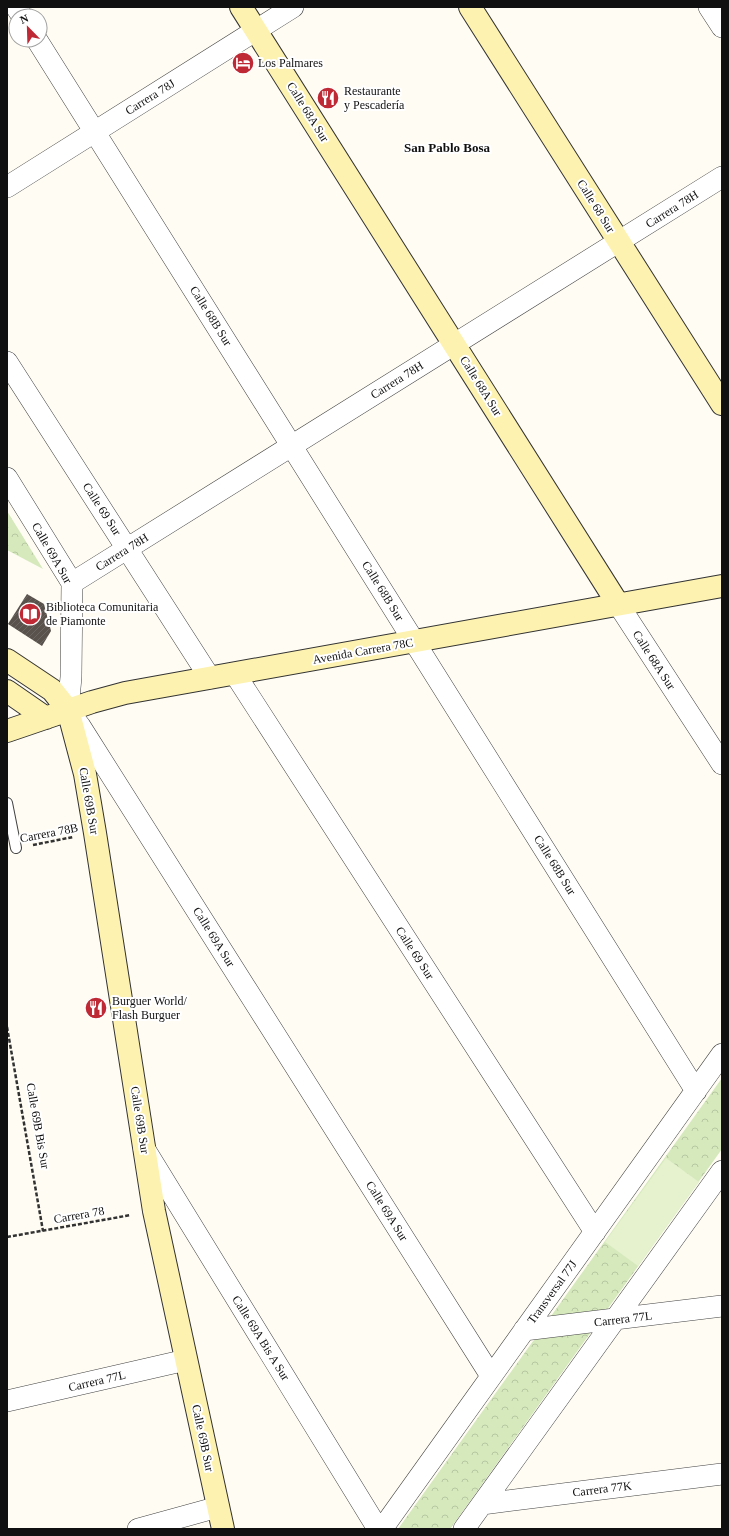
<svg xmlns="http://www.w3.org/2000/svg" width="729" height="1536" font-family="'Times New Roman',serif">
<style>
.park{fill:url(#park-crowns)}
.pitch{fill:#e6f1ce}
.building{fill:url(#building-hatch)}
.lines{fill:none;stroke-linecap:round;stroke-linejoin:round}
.lane-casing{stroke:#434343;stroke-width:12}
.street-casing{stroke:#434343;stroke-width:22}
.secondary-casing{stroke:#323232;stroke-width:24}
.path{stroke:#323232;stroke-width:2.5;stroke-dasharray:4 2;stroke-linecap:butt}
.lane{stroke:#fff;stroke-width:10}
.street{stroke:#fff;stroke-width:21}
.secondary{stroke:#fdf2b0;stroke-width:22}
.labels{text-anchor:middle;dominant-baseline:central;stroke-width:4;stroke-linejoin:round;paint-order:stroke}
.poi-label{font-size:12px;fill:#101010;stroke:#fff;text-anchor:start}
.street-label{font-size:12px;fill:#101010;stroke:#fff}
.neighbourhood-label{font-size:13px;font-weight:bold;fill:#101010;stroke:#fff}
</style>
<defs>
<pattern id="park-crowns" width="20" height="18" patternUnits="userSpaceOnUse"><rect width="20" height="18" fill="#d5e9bc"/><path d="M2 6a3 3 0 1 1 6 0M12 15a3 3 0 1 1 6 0" fill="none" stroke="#b6c7a1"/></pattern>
<pattern id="building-hatch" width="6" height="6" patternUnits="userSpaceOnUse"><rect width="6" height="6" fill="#58514c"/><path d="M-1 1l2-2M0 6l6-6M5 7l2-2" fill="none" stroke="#6b6561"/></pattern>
</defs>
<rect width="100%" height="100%" fill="#fffcf3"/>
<!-- park -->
<path class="park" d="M 7,511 L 43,569 L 7,550 Z
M 722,1078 L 722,1149 L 450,1529 L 398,1529 Z"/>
<!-- pitch -->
<path class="pitch" d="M 666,1158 L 699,1182 L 638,1266 L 605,1242 Z"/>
<!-- building -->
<path class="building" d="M 27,594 L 44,604 L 51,631 L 42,646 L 8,624 Z"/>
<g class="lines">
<!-- lane casing -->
<g class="lane-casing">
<path id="lane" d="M 7,803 L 16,848"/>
</g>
<!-- street casing -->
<g class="street-casing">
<path id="street" d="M 16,7 L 22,16
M 709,7 L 722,27
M 37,40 L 696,1091
M 7,187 L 293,7
M 7,362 L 210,678
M 7,478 L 72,583 L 71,677 L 68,710 L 80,726 L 491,1376
M 72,583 L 722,177
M 618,604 L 722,764
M 235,674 L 595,1232
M 144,1148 L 378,1529
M 524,1330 L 722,1306
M 7,1401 L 186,1360
M 482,1504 L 722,1474
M 138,1529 L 218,1507
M 382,1529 L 722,1054
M 464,1529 L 722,1171"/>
</g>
<!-- secondary casing -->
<g class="secondary-casing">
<path id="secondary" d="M 241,7 L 618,604
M 470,7 L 722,404
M 7,660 L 52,690 L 68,710 L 85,774 L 95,833 L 154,1211 L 223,1529
M 7,691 L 46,718
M 7,731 L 92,702 L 125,693 L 722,586"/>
</g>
<!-- path -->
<path class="path" d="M 33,845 L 73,837
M 7,1027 L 43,1231
M 7,1237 L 131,1215"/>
<!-- lane -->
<use href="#lane" class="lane"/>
<!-- street -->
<use href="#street" class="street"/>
<!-- secondary -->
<use href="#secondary" class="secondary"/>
</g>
<!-- icons -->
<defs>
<g id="hotel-disc" transform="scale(1.15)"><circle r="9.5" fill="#be2935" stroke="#fff"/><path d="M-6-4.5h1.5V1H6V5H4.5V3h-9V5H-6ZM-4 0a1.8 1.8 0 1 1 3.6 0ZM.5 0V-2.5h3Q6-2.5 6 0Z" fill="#fff"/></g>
<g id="restaurant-disc" transform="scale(1.15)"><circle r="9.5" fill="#be2935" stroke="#fff"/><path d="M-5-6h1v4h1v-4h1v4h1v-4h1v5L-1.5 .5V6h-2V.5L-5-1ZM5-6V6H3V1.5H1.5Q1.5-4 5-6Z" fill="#fff"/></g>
<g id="library-disc" transform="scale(1.15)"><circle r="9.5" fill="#be2935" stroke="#fff"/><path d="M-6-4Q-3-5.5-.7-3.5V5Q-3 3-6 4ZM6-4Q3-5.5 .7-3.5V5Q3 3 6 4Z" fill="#fff"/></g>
</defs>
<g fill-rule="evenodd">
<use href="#hotel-disc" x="243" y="63"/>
<use href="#restaurant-disc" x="328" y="98"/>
<use href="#library-disc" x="30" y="614"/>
<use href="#restaurant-disc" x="96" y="1008"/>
</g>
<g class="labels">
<!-- poi labels -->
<g class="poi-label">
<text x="258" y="63">Los Palmares</text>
<text x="344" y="91">Restaurante<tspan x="344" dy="14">y Pescadería</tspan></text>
<text x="46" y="607">Biblioteca Comunitaria<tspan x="46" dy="14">de Piamonte</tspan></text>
<text x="112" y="1001">Burguer World/<tspan x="112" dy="14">Flash Burguer</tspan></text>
</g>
<!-- street labels -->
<g class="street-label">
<text transform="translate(150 97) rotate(-32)">Carrera 78J</text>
<text transform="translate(308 112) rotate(58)">Calle 68A Sur</text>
<text transform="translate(596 206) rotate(58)">Calle 68 Sur</text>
<text transform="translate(672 209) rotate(-32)">Carrera 78H</text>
<text transform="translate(211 316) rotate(58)">Calle 68B Sur</text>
<text transform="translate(397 380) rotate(-32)">Carrera 78H</text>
<text transform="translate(481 386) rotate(58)">Calle 68A Sur</text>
<text transform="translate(102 509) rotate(57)">Calle 69 Sur</text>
<text transform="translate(122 552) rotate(-32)">Carrera 78H</text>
<text transform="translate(52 553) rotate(60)">Calle 69A Sur</text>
<text transform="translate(383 591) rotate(58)">Calle 68B Sur</text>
<text transform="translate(363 651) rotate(-10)">Avenida Carrera 78C</text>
<text transform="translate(654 660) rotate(57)">Calle 68A Sur</text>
<text transform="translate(89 801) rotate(80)">Calle 69B Sur</text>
<text transform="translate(49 833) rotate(-11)">Carrera 78B</text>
<text transform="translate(555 865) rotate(58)">Calle 68B Sur</text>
<text transform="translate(214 937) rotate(58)">Calle 69A Sur</text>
<text transform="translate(415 953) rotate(57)">Calle 69 Sur</text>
<text transform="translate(140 1120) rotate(81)">Calle 69B Sur</text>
<text transform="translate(38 1126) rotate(80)">Calle 69B Bis Sur</text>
<text transform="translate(387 1211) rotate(58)">Calle 69A Sur</text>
<text transform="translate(79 1215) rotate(-10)">Carrera 78</text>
<text transform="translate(552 1292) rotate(-54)">Transversal 77J</text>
<text transform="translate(623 1319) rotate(-7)">Carrera 77L</text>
<text transform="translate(261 1338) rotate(58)">Calle 69A Bis A Sur</text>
<text transform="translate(97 1381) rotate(-13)">Carrera 77L</text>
<text transform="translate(203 1438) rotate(78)">Calle 69B Sur</text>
<text transform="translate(602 1489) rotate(-7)">Carrera 77K</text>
</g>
<!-- neighbourhood labels -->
<g class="neighbourhood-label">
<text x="447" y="147">San Pablo Bosa</text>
</g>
</g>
<!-- border -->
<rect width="729" height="1536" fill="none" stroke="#101010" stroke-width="16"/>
<!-- north arrow -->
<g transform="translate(28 28) rotate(337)"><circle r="19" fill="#ffffff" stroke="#9f9f9f"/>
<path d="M0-3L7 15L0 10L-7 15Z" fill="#be2935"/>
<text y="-6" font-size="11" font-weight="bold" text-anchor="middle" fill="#101010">N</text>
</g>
</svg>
